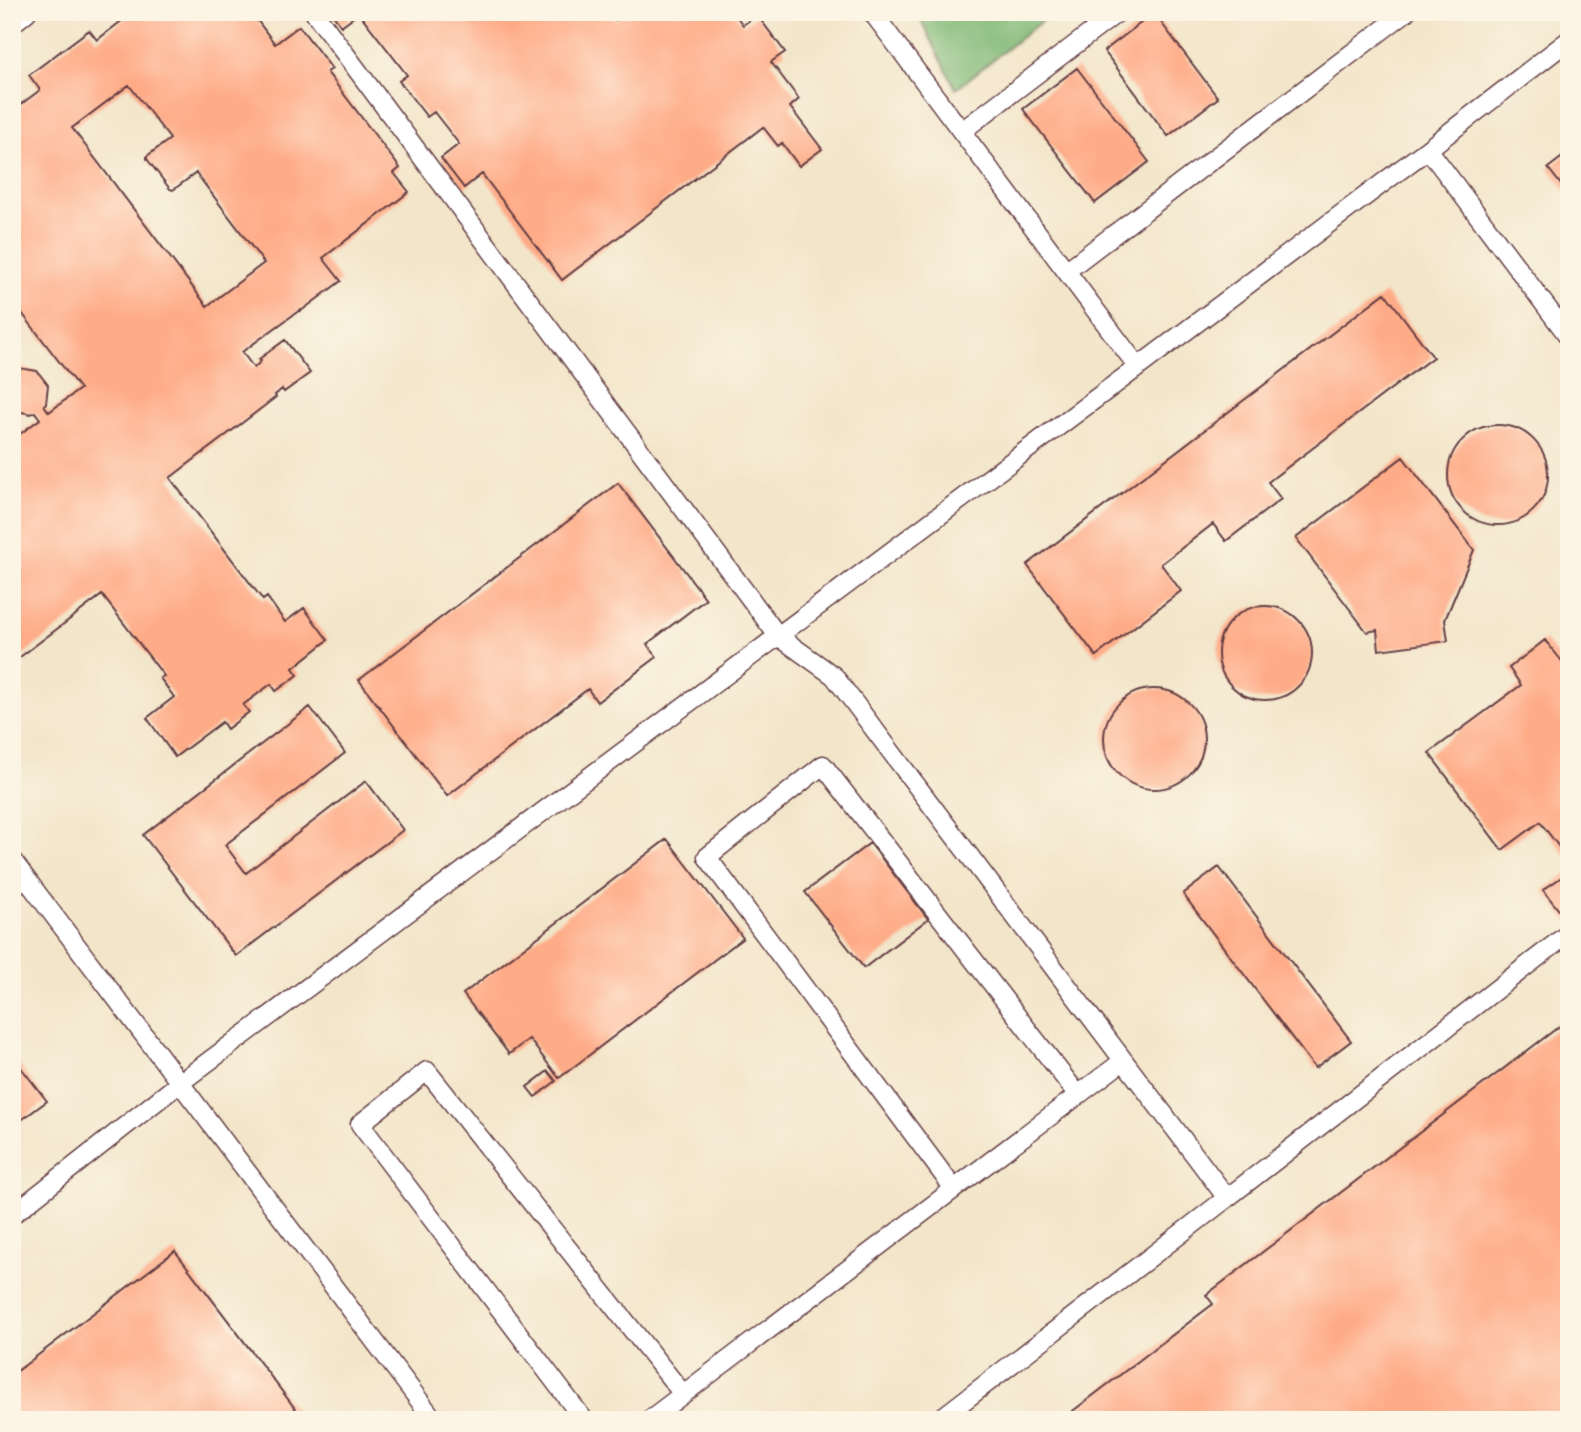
<svg xmlns="http://www.w3.org/2000/svg" width="1581" height="1432" font-family="'IM FELL Double Pica',serif">
<style>
.forest{fill:#80b977;stroke:#656c51;stroke-width:2}
.building{fill:#feab87;fill-rule:evenodd}
.lines{fill:none;stroke-linecap:round;stroke-linejoin:round}
.service-casing{stroke:#633d43;stroke-width:21}
.service{stroke:#fff;stroke-width:18}
</style>
<rect width="100%" height="100%" fill="#fcf5e5"/>
<filter id="ink" filterUnits="userSpaceOnUse"><feTurbulence type="fractalNoise" baseFrequency=".0143" numOctaves="2"/><feDisplacementMap in="SourceGraphic" scale="14" xChannelSelector="R" yChannelSelector="G"/><feConvolveMatrix kernelMatrix="1 2 1 2 8 2 1 2 1" color-interpolation-filters="sRGB"/></filter>
<filter id="wash" filterUnits="userSpaceOnUse"><feTurbulence type="fractalNoise" baseFrequency=".00686" numOctaves="4" result="noise"/><feDisplacementMap in="SourceGraphic" scale="28" xChannelSelector="R" yChannelSelector="G"/><feGaussianBlur stdDeviation="1.57" result="paint"/><feColorMatrix in="noise" values="0 0 0 0 0 0 0 0 0 0 0 0 0 0 0 0 0 1.4 0 .05"/><feComposite in="paint" operator="in"/></filter>
<g filter="url(#wash)">
<rect width="100%" height="100%" fill="#f2e5c9"/>
<!-- forest -->
<path class="forest" d="M 917,12 L 1053,12 L 956,89 Z"/>
<g id="blocks">
<!-- building -->
<path class="building" d="M 133,12 L 251,12 L 275,44 L 299,26 L 332,69 L 327,72 L 400,168 L 394,173 L 409,192 L 323,258 L 341,281 L 301,311 L 300,310 L 242,352 L 254,368 L 261,361 L 259,359 L 285,340 L 310,373 L 284,392 L 282,389 L 275,395 L 276,397 L 170,478 L 263,600 L 267,597 L 285,622 L 304,608 L 328,640 L 293,668 L 298,675 L 276,691 L 271,684 L 243,705 L 249,712 L 227,729 L 222,722 L 175,757 L 147,718 L 174,697 L 160,678 L 164,676 L 102,595 L 12,663 L 12,440 L 40,419 L 35,412 L 31,414 L 12,410 L 12,374 L 19,368 L 37,371 L 48,385 L 46,403 L 44,405 L 49,412 L 80,389 L 12,300 L 12,111 L 40,90 L 29,75 L 89,30 L 97,40 ZM 129,85 L 170,139 L 147,156 L 147,159 L 170,189 L 173,190 L 196,173 L 264,263 L 207,306 L 72,128 Z
M 331,12 L 610,12 L 616,20 L 627,12 L 733,12 L 743,25 L 757,15 L 785,52 L 771,62 L 799,99 L 790,107 L 822,149 L 799,166 L 782,143 L 778,146 L 763,127 L 562,280 L 482,174 L 464,188 L 441,158 L 459,144 L 434,112 L 427,117 L 399,81 L 407,75 L 359,13 L 341,26 Z
M 1154,13 L 1218,98 L 1168,136 L 1104,51 Z
M 1077,68 L 1149,162 L 1095,203 L 1023,109 Z
M 1569,152 L 1569,195 L 1548,168 Z
M 1385,293 L 1433,357 L 1268,482 L 1281,499 L 1226,541 L 1213,524 L 1161,564 L 1181,591 L 1096,656 L 1027,565 Z
M1448 475a50 50 0 1 1 100 0a50 50 0 1 1-100 0Z
M 1403,457 L 1474,550 L 1445,620 L 1448,641 L 1379,650 L 1377,630 L 1367,632 L 1296,538 Z
M 618,483 L 706,599 L 647,644 L 657,657 L 597,702 L 588,689 L 447,796 L 359,680 Z
M1218 653a47 47 0 1 1 94 0a47 47 0 1 1-94 0Z
M 1545,640 L 1569,670 L 1569,860 L 1540,822 L 1502,850 L 1429,753 L 1521,685 L 1509,668 Z
M1104 739a50 50 0 1 1 100 0a50 50 0 1 1-100 0Z
M 310,707 L 345,753 L 225,845 L 246,873 L 366,781 L 403,830 L 236,956 L 143,835 Z
M 667,839 L 743,938 L 559,1078 L 529,1039 L 509,1054 L 463,994 Z
M 870,843 L 928,919 L 864,968 L 805,892 Z
M 1219,867 L 1351,1041 L 1315,1068 L 1183,894 Z
M 1569,872 L 1569,923 L 1543,890 Z
M 1569,1019 L 1569,1420 L 1061,1420 L 1213,1304 L 1206,1295 Z
M 12,1056 L 47,1101 L 12,1127 Z
M 548,1071 L 556,1081 L 535,1097 L 527,1087 Z
M 175,1251 L 300,1415 L 295,1420 L 12,1420 L 12,1375 Z"/>
</g>
</g>
<g filter="url(#ink)">
<use href="#blocks" fill-opacity="0" stroke="#633d43" stroke-width="2"/>
<g class="lines">
<!-- service casing -->
<g class="service-casing">
<path id="service" d="M 314,12 L 778,636 L 834,676 L 1227,1198 L 939,1420
M 872,12 L 1138,367
M 12,24 L 27,12
M 962,131 L 1118,12
M 1428,149 L 1569,337
M 1066,271 L 1406,12
M 12,860 L 434,1420
M 954,1189 L 707,857 L 823,765 L 1078,1095
M 1227,1198 L 1569,933
M 12,1215 L 181,1082 L 1138,367 L 1428,149 L 1569,40
M 584,1420 L 360,1124 L 427,1071 L 683,1394
M 649,1420 L 1123,1061"/>
</g>
<!-- service -->
<use href="#service" class="service"/>
</g>
</g>
<!-- margin -->
<rect width="1581" height="1432" fill="none" stroke="#fcf5e5" stroke-width="42"/>
</svg>
